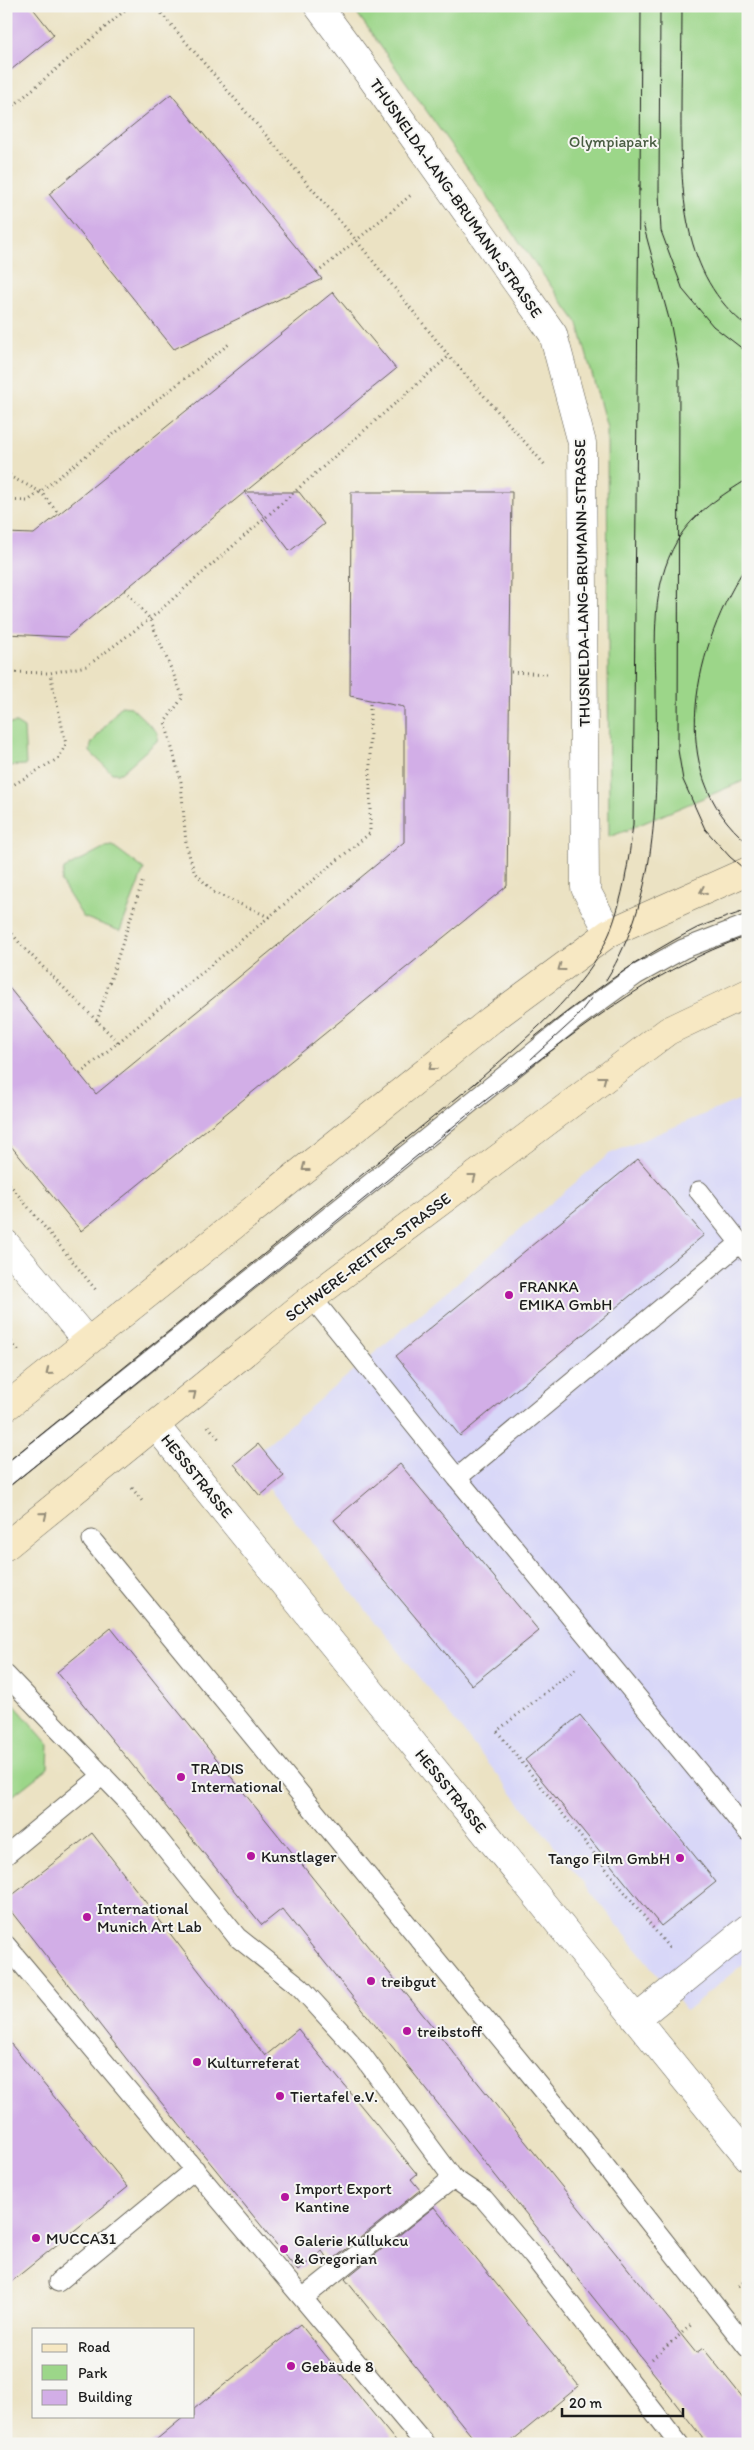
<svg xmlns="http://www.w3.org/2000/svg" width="754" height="2450" font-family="Itim,sans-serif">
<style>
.built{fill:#d8d7f8}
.green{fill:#9cd689;stroke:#5c7952}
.building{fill:#d2aee7}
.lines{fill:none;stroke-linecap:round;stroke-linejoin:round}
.lane-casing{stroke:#646156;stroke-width:21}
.street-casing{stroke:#646156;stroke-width:29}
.secondary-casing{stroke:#646156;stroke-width:29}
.path{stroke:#646156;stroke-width:3;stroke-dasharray:1 4;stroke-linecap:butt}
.lane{stroke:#fff;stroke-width:19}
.street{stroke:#fff;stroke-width:28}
.secondary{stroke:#f7e8c3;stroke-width:28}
.tram{stroke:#1c1c1c;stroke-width:1}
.oneway{stroke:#948c78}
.poi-dot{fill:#b5179e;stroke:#f6f6f2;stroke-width:2}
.labels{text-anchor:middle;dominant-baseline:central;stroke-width:4;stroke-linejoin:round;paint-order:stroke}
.park-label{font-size:16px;fill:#495d42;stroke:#f6f6f2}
.street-label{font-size:16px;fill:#1c1c1c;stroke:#f6f6f2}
.poi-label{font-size:16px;fill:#1c1c1c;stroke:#f6f6f2;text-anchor:start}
</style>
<rect width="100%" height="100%" fill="#f6f6f2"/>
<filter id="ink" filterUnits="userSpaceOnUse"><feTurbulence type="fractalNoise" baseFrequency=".02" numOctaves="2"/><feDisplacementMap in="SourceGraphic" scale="10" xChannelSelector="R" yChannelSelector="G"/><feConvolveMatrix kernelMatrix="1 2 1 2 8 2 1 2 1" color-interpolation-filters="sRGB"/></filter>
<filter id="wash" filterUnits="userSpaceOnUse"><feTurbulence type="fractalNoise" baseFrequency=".0096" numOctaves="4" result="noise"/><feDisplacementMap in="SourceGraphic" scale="20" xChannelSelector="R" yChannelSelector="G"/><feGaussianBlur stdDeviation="1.12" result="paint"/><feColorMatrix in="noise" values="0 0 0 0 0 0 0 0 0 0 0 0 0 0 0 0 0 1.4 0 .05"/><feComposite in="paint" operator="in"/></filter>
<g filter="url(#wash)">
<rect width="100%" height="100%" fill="#ebe2c3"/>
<!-- built -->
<path class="built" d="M 748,1096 L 748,1960 L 686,2011 L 247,1461 L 609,1154 Z"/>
<!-- green -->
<path class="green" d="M 352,6 L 748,6 L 748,779 L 627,830 L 627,832 L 625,831 L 609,837 L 607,428 L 578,324 Z
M 121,706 L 131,707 L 158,733 L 157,741 L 121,773 L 112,773 L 90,752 L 91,744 Z
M 16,723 L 24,728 L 26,765 L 6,766 L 6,724 Z
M 113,846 L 144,869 L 120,931 L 83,917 L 61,882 L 64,869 L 105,847 Z
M 6,1695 L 49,1745 L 48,1768 L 6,1801 Z"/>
<g id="blocks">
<!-- building -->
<path class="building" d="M 6,6 L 31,6 L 54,35 L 6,74 Z
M 171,94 L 322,279 L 174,349 L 49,194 Z
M 333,292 L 396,369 L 245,492 L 299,492 L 324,524 L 290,551 L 245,492 L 67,637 L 6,634 L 6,533 L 34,534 Z
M 351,492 L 512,492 L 507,886 L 81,1231 L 6,1140 L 6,984 L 96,1094 L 404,842 L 404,707 L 350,696 Z
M 638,1159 L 704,1235 L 460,1436 L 396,1356 Z
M 258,1444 L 284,1476 L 260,1496 L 234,1464 Z
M 400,1464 L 539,1631 L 472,1685 L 334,1520 Z
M 111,1628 L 696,2353 L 703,2348 L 748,2404 L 748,2444 L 707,2444 L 659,2382 L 660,2381 L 282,1909 L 262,1925 L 57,1672 Z
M 580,1715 L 716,1882 L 661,1926 L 525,1760 Z
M 92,1833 L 265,2056 L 298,2029 L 417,2174 L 411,2179 L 420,2190 L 330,2262 L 322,2251 L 298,2271 L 143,2080 L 6,1905 L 6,1900 Z
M 6,2038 L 128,2187 L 6,2286 Z
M 434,2207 L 579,2386 L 508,2444 L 478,2444 L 345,2279 Z
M 300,2324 L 398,2444 L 151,2444 L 185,2416 L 194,2416 L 194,2409 Z"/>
</g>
</g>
<g filter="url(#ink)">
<use href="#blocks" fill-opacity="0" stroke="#646156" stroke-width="1"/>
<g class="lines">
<!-- lane casing -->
<g class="lane-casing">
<path id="lane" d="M 699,1191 L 740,1243
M 748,1253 L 740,1243 L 457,1478 L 748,1832
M 312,1298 L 457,1478
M 6,1476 L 575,1019 L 636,975 L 683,949 L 748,924
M 92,1540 L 594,2152 L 748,2348
M 6,1675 L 129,1803 L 237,1937 L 300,1987 L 362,2055 L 453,2178 L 303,2298
M 6,1855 L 103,1775
M 6,1945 L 425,2444
M 453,2178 L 484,2199 L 533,2256 L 679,2444
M 58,2282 L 195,2169"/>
</g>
<!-- street casing -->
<g class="street-casing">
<path id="street" d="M 318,6 L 373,80 L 553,334 L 582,443 L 585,888 L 609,933
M 6,1244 L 87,1341
M 155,1425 L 748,2157
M 636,2019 L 748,1928"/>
</g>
<!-- secondary casing -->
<g class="secondary-casing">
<path id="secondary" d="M 6,1407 L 491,1020 L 609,933 L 748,871
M 6,1546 L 312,1298 L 668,1031 L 748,993"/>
</g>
<!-- path -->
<path class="path" d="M 155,6 L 356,240 L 449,356 L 546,466
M 6,112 L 130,6
M 317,273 L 411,195
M 6,471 L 13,478 L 41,492 L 59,514
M 6,500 L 28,501 L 229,344
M 125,590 L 150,619 L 183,697 L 165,722 L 181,782 L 186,844 L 194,871 L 213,892 L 269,917
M 6,672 L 50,673 L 87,666 L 150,619 L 449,356
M 511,672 L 548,674
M 6,789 L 59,758 L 66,744 L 50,673
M 6,926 L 22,946 L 118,1042
M 97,1021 L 143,880
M 80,1074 L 370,833 L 370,701
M 6,1180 L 96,1290
M 8,1338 L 20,1352
M 208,1426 L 220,1440
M 132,1488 L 142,1501
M 575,1669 L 497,1731 L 669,1948
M 738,2286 L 748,2279
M 652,2359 L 691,2325"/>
<!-- lane -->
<use href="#lane" class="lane"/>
<!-- street -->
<use href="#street" class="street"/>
<!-- secondary -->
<use href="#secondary" class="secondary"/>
<!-- tram -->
<path class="tram" d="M 660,6 L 659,193 L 661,231 L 683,290 L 713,326 L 748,353
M 682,6 C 682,42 681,78 681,113 C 681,189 680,275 748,327
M 640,191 L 641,6
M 643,224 L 671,326 L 679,369 L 678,750 L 683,780 L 705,829 L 730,857 L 748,872
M 748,563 C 695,643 662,773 748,843
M 606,980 C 661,891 657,789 656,689 C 655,639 651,586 677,541 C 692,514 722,495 748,479
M 532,1039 C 585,997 637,958 697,928 C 713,921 731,916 748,910
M 531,1059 L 575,1019 L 592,997
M 473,1085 C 520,1043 586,992 610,932 C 623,898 629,861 633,824 L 639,185
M 6,1463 L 479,1080
M 6,1489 L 486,1100 C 568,1039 650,969 748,936"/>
</g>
<!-- one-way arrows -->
<defs><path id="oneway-chevron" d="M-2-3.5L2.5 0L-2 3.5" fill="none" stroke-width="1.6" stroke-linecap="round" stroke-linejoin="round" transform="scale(1.25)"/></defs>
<g class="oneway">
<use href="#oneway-chevron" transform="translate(703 891) rotate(157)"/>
<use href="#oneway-chevron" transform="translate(561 968) rotate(144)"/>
<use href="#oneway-chevron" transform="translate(432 1067) rotate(142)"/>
<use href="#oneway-chevron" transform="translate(603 1079) rotate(-37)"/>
<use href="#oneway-chevron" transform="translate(305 1168) rotate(142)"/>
<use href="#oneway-chevron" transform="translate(473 1177) rotate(-37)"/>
<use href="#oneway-chevron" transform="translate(49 1372) rotate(141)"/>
<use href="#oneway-chevron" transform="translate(193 1394) rotate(-39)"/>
<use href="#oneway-chevron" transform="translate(44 1515) rotate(-39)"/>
</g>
</g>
<!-- markers -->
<g class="poi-dot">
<circle cx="509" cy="1295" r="5"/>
<circle cx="181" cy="1777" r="5"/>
<circle cx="251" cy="1856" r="5"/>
<circle cx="680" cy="1858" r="5"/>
<circle cx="87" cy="1917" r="5"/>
<circle cx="371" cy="1981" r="5"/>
<circle cx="407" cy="2031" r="5"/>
<circle cx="197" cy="2062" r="5"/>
<circle cx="280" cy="2096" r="5"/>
<circle cx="285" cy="2197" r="5"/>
<circle cx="36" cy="2238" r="5"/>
<circle cx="284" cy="2249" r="5"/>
<circle cx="291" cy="2366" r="5"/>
</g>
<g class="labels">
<!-- park labels -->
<g class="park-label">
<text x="613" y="141">Olympiapark</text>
</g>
<!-- street labels -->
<g class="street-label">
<text transform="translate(456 198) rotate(55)">THUSNELDA-LANG-BRUMANN-STRASSE</text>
<text transform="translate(582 583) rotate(-91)">THUSNELDA-LANG-BRUMANN-STRASSE</text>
<text transform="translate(368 1257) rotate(-37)">SCHWERE-REITER-STRASSE</text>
<text transform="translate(197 1476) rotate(51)">HESSSTRASSE</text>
<text transform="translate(451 1791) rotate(51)">HESSSTRASSE</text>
</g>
<!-- poi labels -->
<g class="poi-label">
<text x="519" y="1286">FRANKA<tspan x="519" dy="18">EMIKA GmbH</tspan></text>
<text x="191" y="1768">TRADIS<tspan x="191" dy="18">International</tspan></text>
<text x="261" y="1856">Kunstlager</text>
<text x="670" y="1858" text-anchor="end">Tango Film GmbH</text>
<text x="97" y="1908">International<tspan x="97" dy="18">Munich Art Lab</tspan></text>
<text x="381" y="1981">treibgut</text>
<text x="417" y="2031">treibstoff</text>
<text x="207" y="2062">Kulturreferat</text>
<text x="290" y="2096">Tiertafel e.V.</text>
<text x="295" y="2188">Import Export<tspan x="295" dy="18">Kantine</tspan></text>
<text x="46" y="2238">MUCCA31</text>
<text x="294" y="2240">Galerie Kullukcu<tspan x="294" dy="18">&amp; Gregorian</tspan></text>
<text x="301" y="2366">Gebäude 8</text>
</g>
</g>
<!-- margin -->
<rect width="754" height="2450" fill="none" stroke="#f6f6f2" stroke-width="25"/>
<!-- legend -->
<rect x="32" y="2328" width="162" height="90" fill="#f6f6f2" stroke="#9f9f9c"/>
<rect x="42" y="2344" width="25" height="8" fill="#f7e8c3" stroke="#9f9f9c"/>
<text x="78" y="2352" font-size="15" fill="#1c1c1c">Road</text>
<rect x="42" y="2365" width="25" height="15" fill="#9cd689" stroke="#9f9f9c"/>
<text x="78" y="2378" font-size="15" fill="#1c1c1c">Park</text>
<rect x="42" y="2390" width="25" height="15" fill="#d2aee7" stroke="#9f9f9c"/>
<text x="78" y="2402" font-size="15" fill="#1c1c1c">Building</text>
<!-- scale -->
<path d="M562 2408v8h121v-8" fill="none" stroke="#1c1c1c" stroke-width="2.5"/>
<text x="569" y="2408" font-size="15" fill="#1c1c1c" stroke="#f6f6f2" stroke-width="4" paint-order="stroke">20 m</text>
</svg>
